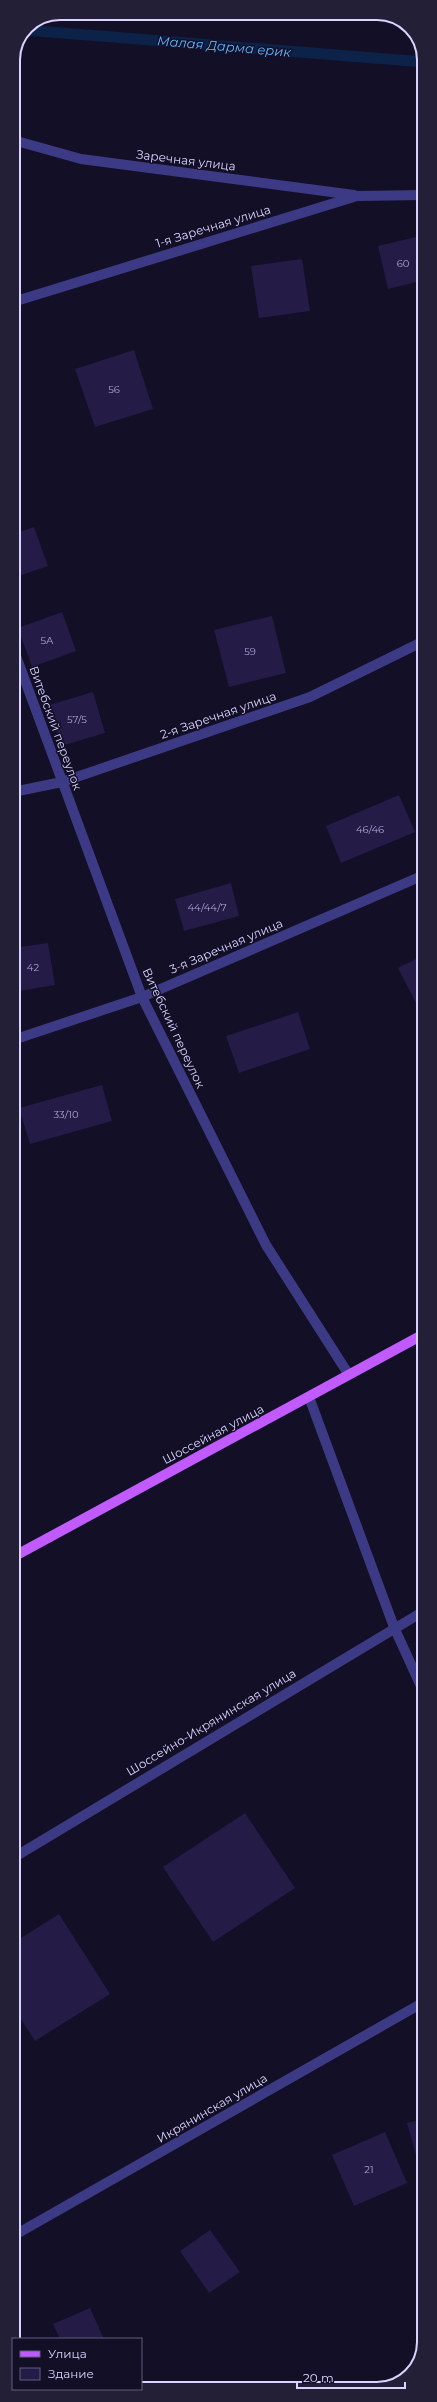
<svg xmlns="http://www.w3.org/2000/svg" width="437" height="2402" font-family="Montserrat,sans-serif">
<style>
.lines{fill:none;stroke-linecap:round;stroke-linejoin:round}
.stream{stroke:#0c2248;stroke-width:11}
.building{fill:#241b47}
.minor{stroke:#3d3a85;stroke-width:10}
.primary{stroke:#c25bff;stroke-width:10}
.labels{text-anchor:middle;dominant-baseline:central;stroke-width:3;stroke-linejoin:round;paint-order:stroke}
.number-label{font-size:10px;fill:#aca6d1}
.street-label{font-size:12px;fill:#d9d4ff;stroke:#130f26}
.water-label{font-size:13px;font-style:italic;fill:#62b6ff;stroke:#130f26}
.rim{fill:none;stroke:#d9d4ff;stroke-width:2}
</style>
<rect width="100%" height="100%" fill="#130f26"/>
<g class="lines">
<!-- stream -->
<path class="stream" d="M 25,30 L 424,62"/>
</g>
<!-- building -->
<path class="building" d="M 424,235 L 424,280 L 388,289 L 378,246 Z
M 302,259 L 310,311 L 259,318 L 251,266 Z
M 134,350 L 153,409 L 95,427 L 75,369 Z
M 34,527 L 48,566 L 13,578 L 13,534 Z
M 62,612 L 76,651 L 32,667 L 18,628 Z
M 272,616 L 286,673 L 229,687 L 214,630 Z
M 93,692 L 105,733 L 61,746 L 49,705 Z
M 399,795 L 415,832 L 341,863 L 326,826 Z
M 231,883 L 239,916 L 184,931 L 175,899 Z
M 48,943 L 55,985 L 13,992 L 13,948 Z
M 424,955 L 424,1011 L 421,1013 L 398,968 Z
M 298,1012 L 310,1049 L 239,1073 L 226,1036 Z
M 102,1085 L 112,1121 L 30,1144 L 19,1108 Z
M 245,1813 L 295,1888 L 213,1942 L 163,1867 Z
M 59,1914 L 110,1994 L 35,2041 L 13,2007 L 13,1943 Z
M 424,2119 L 424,2172 L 421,2173 L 407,2123 Z
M 385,2132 L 407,2183 L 354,2206 L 332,2155 Z
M 210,2230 L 240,2272 L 209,2293 L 180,2251 Z
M 90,2308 L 104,2339 L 60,2339 L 53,2324 Z"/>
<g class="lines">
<!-- minor -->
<path class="minor" d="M 13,140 L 81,159 L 354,195
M 13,302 L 357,196 L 424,195
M 13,648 L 142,997 L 266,1245 L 349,1375
M 13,792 L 62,782 L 310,697 L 424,641
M 13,1040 L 142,997 L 424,875
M 309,1397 L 394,1627 L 424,1693
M 13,1858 L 424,1611
M 424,1903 L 422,1935 L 424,1941
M 13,2236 L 424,2002"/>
<!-- primary -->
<path class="primary" d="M 13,1557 L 424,1334"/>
</g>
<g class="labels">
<!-- number labels -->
<g class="number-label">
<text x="403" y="263">60</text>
<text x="114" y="389">56</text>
<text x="47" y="640">5А</text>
<text x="250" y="651">59</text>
<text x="77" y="719">57/5</text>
<text x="370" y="829">46/46</text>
<text x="207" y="907">44/44/7</text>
<text x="33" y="967">42</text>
<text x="66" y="1114">33/10</text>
<text x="369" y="2169">21</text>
</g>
<!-- street labels -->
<g class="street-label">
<text transform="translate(186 160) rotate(7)">Заречная улица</text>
<text transform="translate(213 226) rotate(-17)">1-я Заречная улица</text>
<text transform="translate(218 715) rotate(-19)">2-я Заречная улица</text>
<text transform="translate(56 728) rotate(70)">Витебский переулок</text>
<text transform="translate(226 946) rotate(-23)">3-я Заречная улица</text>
<text transform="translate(174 1028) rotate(65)">Витебский переулок</text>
<text transform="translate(213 1434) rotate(-28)">Шоссейная улица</text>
<text transform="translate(211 1722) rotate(-31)">Шоссейно-Икрянинская улица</text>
<text transform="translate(212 2108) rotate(-30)">Икрянинская улица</text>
</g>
<!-- water labels -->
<g class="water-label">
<text transform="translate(224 46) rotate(5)">Малая Дарма ерик</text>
</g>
</g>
<!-- crop -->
<path d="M0 0H437V2402H0ZM60 20H377A40 40 0 0 1 417 60V2342A40 40 0 0 1 377 2382H60A40 40 0 0 1 20 2342V60A40 40 0 0 1 60 20Z" fill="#231f37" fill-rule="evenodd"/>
<path class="rim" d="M60 20H377A40 40 0 0 1 417 60V2342A40 40 0 0 1 377 2382H60A40 40 0 0 1 20 2342V60A40 40 0 0 1 60 20Z"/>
<!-- legend -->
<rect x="12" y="2338" width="130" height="52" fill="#130f26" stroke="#625e7d"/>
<rect x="20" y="2351" width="20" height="6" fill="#c25bff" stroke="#625e7d"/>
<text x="48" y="2358" font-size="12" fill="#d9d4ff">Улица</text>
<rect x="20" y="2368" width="20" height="12" fill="#241b47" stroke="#625e7d"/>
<text x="48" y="2378" font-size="12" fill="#d9d4ff">Здание</text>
<!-- scale -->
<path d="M297 2382v6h108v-6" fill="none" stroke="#d9d4ff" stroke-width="2"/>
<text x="303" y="2382" font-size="12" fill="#d9d4ff" stroke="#130f26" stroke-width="3" paint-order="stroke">20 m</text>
</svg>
